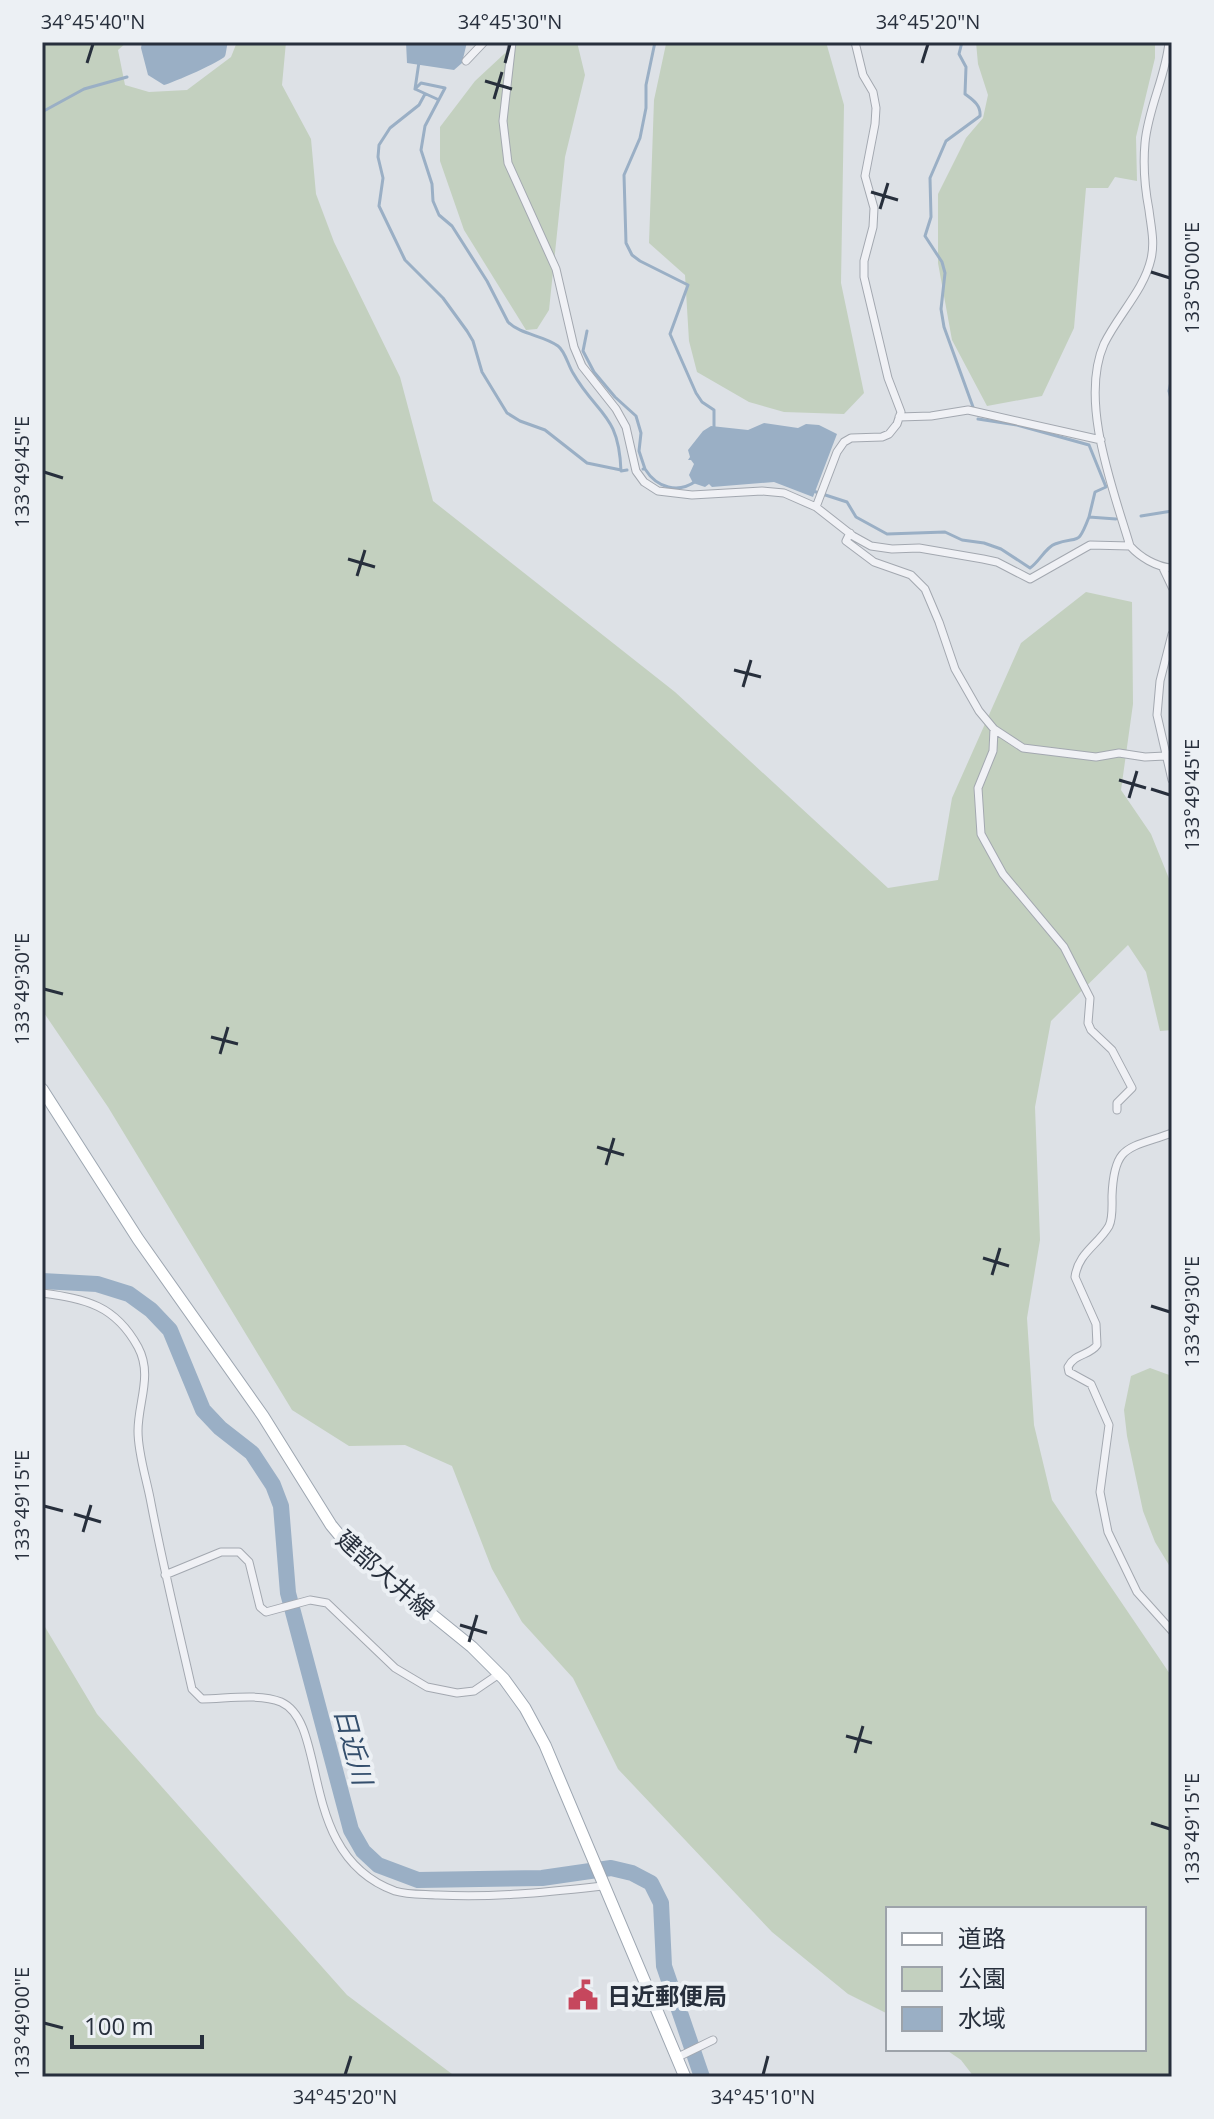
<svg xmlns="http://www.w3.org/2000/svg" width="1214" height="2119" font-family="'Open Sans','Noto Sans JP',sans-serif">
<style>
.green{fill:#c3d0bf}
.water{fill:#9aafc5}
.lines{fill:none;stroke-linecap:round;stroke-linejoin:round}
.stream{stroke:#9aafc5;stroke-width:3}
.river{stroke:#9aafc5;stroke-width:16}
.minor-casing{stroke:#a3a8b0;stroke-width:9}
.primary-casing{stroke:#9da6b1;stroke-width:13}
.minor{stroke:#f0f1f5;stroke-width:7}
.primary{stroke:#fff;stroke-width:11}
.ticks{fill:none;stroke:#272f3c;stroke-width:3}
.labels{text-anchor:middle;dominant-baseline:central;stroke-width:8;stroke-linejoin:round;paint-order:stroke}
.street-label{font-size:24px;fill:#272f3c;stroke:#ecf0f4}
.poi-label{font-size:24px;font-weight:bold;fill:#272f3c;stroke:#ecf0f4;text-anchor:start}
.water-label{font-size:26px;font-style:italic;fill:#344f6d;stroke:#ecf0f4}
.neatline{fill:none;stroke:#272f3c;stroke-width:3}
.ticks-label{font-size:20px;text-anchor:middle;fill:#272f3c}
</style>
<rect width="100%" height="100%" fill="#dde1e6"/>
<!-- green -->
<path class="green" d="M 42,42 L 127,42 L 118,50 L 125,85 L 149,92 L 187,90 L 231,57 L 237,42 L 286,42 L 282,85 L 311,139 L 316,194 L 334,242 L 400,377 L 433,501 L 675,692 L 888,888 L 938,880 L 952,798 L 1021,643 L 1086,592 L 1132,602 L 1133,704 L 1121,790 L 1151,834 L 1172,886 L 1172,1030 L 1160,1031 L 1146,972 L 1128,945 L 1051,1021 L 1035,1107 L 1040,1240 L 1027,1318 L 1034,1425 L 1052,1500 L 1172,1677 L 1172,2077 L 974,2077 L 961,2060 L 945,2049 L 1144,2049 L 1144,1909 L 888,1909 L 888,2014 L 848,1994 L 772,1932 L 618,1769 L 573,1678 L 522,1622 L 492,1569 L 452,1466 L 405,1445 L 349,1446 L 292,1410 L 108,1107 L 42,1010 Z
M 517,42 L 577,42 L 585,75 L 565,157 L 549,310 L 537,329 L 526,330 L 464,230 L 440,161 L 440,127 L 475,81 Z
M 669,42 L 826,42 L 844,105 L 841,283 L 864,393 L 844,414 L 784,412 L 749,402 L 697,372 L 689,341 L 685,275 L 649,243 L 654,100 L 666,44 Z
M 976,42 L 1155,42 L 1155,58 L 1136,137 L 1137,181 L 1115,177 L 1108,188 L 1086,188 L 1074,328 L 1042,396 L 987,406 L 952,340 L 938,263 L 938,194 L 966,138 L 983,118 L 988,95 L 978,64 Z
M 1150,1368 L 1172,1376 L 1172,1570 L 1155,1542 L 1143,1511 L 1127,1436 L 1124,1410 L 1131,1376 Z
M 42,1622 L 97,1714 L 347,1995 L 456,2077 L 42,2077 Z"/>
<!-- water -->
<path class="water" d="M 142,42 L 228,42 C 227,44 226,54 225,56 C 223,61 172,83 164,85 L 148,75 L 141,48 Z
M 406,42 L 467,42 L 462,63 L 454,70 L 407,63 Z
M 764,423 L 798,428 L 806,424 L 819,425 L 837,434 L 813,497 L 774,482 L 712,487 L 709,484 L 705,487 L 693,483 L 689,475 L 694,464 L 691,460 L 688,460 L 690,457 L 688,450 L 703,431 L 711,426 L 748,430 Z"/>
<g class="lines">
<!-- stream -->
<path class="stream" d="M 655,42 L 646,85 L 646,108 L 640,138 L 624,175 L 626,243 L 632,255 L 640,261 L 688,285 L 670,334 L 696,393 L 702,402 L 714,410 L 714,427
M 962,42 L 959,54 L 966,67 L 965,94 C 973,100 981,105 980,116 L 946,141 L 930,178 L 931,217 L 925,236 L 942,262 L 945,273 L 941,309 L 944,327 L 973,407
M 419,62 L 415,89 L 421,83 L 445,88 L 425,126 L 421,150 L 432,184 L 433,201 L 439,215 L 452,226 L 487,281 L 508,322 C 521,335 543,335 558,346 C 565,351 568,365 573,373 C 597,415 619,413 621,471 L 627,470
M 415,89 L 437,99
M 425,94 L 419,105 L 390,128 L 379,145 L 378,157 L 383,178 L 379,206 L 405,260 L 443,298 L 467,331 L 473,341 L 482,372 L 507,413 L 520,421 L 545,430 L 587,463 L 621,470
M 42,112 L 84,89 L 127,77
M 587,331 L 583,351 L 594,372 L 615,397 L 636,416 L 641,433 L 639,451 L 645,469
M 1172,377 L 1169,391 L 1172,403
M 978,419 L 1017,425 L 1089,445 L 1106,487 L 1095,492 L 1089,517
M 643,469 L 645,469 C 657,488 678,494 696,481
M 813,491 L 847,502 L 856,517 L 887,534 L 945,532 L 962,540 L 984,543 L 1001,549 L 1030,568 C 1039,562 1046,547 1055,544 C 1079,535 1077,548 1089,517 L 1116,519
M 1141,516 L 1172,511"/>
<!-- river -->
<path class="river" d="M 42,1281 L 97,1284 L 129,1294 L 151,1310 L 170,1330 L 203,1410 L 220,1428 L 252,1453 L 273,1485 L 281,1506 L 288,1593 L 351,1830 L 363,1851 L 378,1865 L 418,1880 L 542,1878 L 611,1868 L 632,1873 L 651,1883 L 661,1903 L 664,1966 L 702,2077"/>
<!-- minor casing -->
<g class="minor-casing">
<path id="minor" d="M 512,42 L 503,121 L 508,163 L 556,269 L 574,347 L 582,366 L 616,409 L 626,427 L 636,471 L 644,482 L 658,491 L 692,495 L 762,491 L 784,493 L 816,507 L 853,536 L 871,546 L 892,549 L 919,548 L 983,559 L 997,562 L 1030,579 L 1090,545 L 1130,546
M 1169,42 C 1166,76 1148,108 1145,143 C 1143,165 1145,189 1149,210 C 1151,227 1155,242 1151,259 C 1144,290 1118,315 1104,344 C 1079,401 1113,489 1130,546 C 1140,557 1156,567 1172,568
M 466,61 L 484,42
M 899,417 L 931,416 L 968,410 L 1101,440
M 816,507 L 837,452 L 844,442 L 851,438 L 882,437 L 889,434 L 897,424 L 901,412 L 888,378 L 864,277 L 864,261 L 873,227 L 874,208 L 865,176 L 875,124 L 876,108 L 873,92 L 863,75 L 855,42
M 850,533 L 846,541 L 874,562 L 911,575 L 925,589 L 939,622 L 955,669 L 979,711 L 994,729 L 1023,748 L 1096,757 L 1119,753 L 1145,757 L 1165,756
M 1163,568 L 1172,587
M 1172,634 L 1160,681 L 1157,715 L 1172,780
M 994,729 L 993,751 L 978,788 L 981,834 L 1003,874 L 1064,947 L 1090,998 L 1088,1023 L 1091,1030 L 1112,1050 L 1132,1088 L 1117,1103 L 1117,1110
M 1172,1133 C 1128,1149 1114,1144 1112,1196 C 1112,1205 1113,1218 1109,1226 C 1098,1245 1078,1253 1075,1277 L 1096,1324 L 1097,1345 C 1089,1356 1075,1353 1068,1367 L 1069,1372 L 1091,1384 L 1109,1425 L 1100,1492 L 1108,1532 L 1137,1592 L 1172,1631
M 42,1293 C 86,1299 115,1305 138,1347 C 153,1375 138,1402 138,1431 C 138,1455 147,1480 151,1503 C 163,1566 178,1627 192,1689 L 202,1699 C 225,1699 260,1693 281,1702 C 330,1724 296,1855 395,1891 C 408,1895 424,1894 438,1895 C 494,1898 547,1892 602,1886
M 165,1575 L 221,1552 L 239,1552 L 249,1562 L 260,1607 L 266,1612 L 310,1600 L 327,1603 L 395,1668 L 427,1687 L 457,1693 L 474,1691 L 499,1674
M 676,2058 L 713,2040"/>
</g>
<!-- primary casing -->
<g class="primary-casing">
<path id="primary" d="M 42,1089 L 138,1239 L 263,1416 L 331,1525 L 350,1548 L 472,1647 L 504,1679 L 525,1708 L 545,1745 L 685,2077"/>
</g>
<!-- minor -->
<use href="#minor" class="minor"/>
<!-- primary -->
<use href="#primary" class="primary"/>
</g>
<!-- ticks -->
<path class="ticks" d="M 87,63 L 93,44M 505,63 L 510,44M 922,63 L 928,44M 485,81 L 512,89M 494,99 L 502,72M 871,192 L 898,200M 880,209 L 888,183M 1151,272 L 1170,278M 44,472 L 63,478M 348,559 L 375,567M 357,576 L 365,550M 734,670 L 761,677M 743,687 L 751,660M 1119,780 L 1146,788M 1151,789 L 1170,795M 1129,798 L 1137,771M 44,989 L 63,994M 211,1037 L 238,1044M 220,1054 L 228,1027M 597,1147 L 624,1155M 606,1165 L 614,1138M 983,1258 L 1009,1266M 992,1275 L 1000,1248M 1151,1306 L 1170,1312M 44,1506 L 63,1511M 74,1514 L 101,1522M 83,1532 L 91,1505M 460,1625 L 487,1633M 469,1642 L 477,1615M 846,1736 L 872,1743M 855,1753 L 863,1726M 1151,1823 L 1170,1829M 44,2023 L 63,2028M 345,2075 L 351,2056M 763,2075 L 768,2056"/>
<!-- icons -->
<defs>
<g id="civic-bare" transform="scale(2.4)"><path d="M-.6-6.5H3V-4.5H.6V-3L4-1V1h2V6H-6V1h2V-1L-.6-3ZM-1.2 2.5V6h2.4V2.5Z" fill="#c6475d" stroke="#ecf0f4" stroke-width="2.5" paint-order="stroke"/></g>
</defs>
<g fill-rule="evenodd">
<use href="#civic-bare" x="583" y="1995"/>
</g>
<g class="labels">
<!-- street labels -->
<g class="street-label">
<text transform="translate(386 1574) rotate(41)">建部大井線</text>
</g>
<!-- poi labels -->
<g class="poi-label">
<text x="607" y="1995">日近郵便局</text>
</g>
<!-- water labels -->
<g class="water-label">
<text transform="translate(354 1746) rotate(75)">日近川</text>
</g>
</g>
<!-- border -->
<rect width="1214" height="2119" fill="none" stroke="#ecf0f4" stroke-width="88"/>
<!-- legend -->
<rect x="886" y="1907" width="260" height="144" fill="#ecf0f4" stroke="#9da3aa" stroke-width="2"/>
<rect x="902" y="1933" width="40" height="12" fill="#ffffff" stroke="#9da3aa" stroke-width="2"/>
<text x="958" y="1947" font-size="24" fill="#272f3c">道路</text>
<rect x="902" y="1967" width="40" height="24" fill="#c3d0bf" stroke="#9da3aa" stroke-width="2"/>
<text x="958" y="1987" font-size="24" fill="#272f3c">公園</text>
<rect x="902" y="2007" width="40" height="24" fill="#9aafc5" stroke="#9da3aa" stroke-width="2"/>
<text x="958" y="2027" font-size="24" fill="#272f3c">水域</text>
<!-- scale -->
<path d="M72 2035v12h130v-12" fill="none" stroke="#272f3c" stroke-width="4"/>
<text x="84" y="2035" font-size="24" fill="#272f3c" stroke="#ecf0f4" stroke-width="6" paint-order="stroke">100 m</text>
<rect x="44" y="44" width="1126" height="2031" class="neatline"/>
<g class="ticks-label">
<text x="93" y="29">34°45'40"N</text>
<text x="510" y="29">34°45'30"N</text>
<text x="928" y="29">34°45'20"N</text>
<text transform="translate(1192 278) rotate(-90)" y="7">133°50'00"E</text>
<text transform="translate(22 472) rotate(-90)" y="7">133°49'45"E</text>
<text transform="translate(1192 795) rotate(-90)" y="7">133°49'45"E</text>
<text transform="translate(22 989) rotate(-90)" y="7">133°49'30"E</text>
<text transform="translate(1192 1312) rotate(-90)" y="7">133°49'30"E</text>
<text transform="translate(22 1506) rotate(-90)" y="7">133°49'15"E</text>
<text transform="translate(1192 1829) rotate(-90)" y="7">133°49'15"E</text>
<text transform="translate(22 2023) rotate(-90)" y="7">133°49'00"E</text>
<text x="345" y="2104">34°45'20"N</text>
<text x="763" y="2104">34°45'10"N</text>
</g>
</svg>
